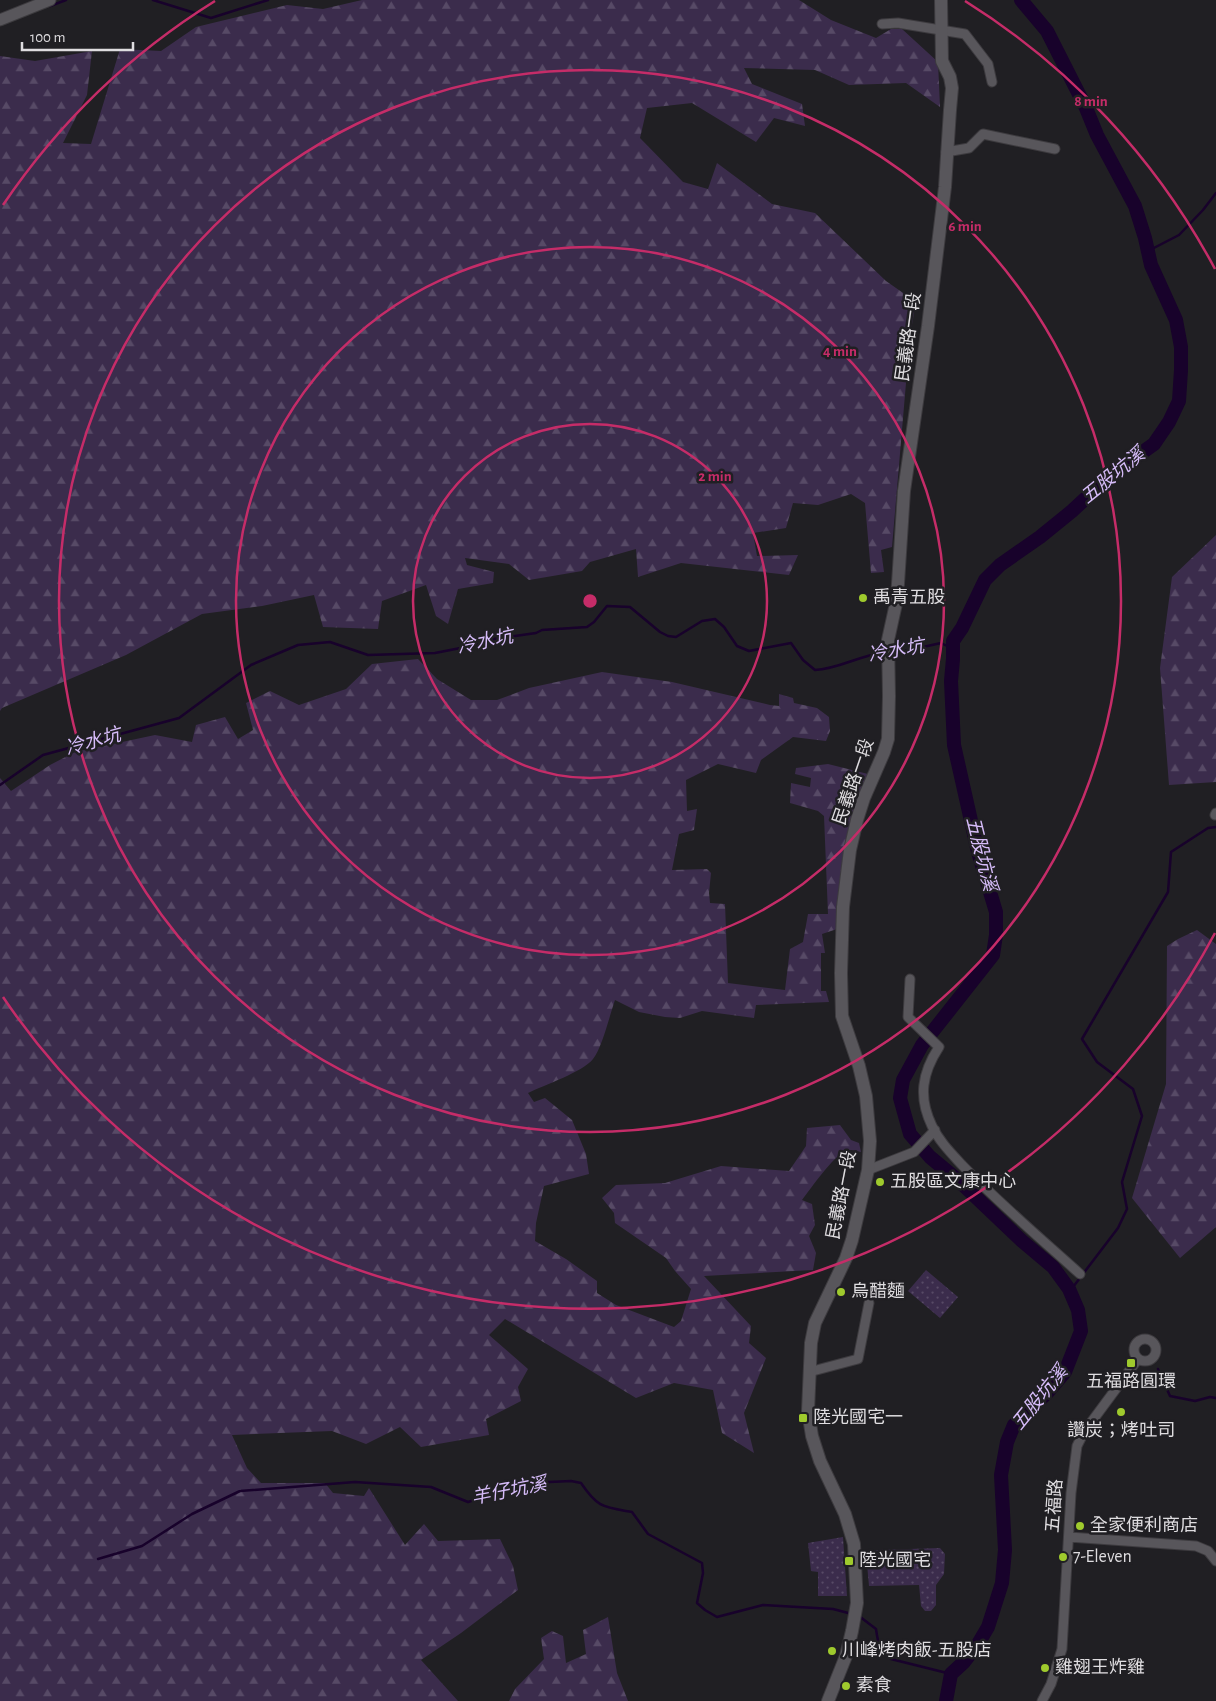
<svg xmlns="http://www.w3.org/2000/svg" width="1216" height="1701" font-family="'Alegreya Sans','Noto Sans TC',sans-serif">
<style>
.forest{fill:url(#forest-firs)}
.park{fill:url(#park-dots)}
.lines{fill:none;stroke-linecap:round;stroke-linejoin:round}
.stream{stroke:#18022b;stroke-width:2.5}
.river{stroke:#18022b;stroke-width:14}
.minor-casing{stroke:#3d3b3f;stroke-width:11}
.tertiary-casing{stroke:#3d3b3f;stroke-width:13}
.secondary-casing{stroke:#3d3b3f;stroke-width:14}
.minor{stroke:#58565b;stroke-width:9}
.tertiary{stroke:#58565b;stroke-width:11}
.secondary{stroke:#58565b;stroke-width:12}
.ring{fill:none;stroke:#c52c68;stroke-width:2.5}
.poi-dot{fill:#9fca2d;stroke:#201f23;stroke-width:2}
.labels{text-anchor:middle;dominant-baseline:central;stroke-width:5;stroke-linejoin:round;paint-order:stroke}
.street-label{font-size:18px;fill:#dfdde0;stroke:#201f23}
.poi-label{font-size:18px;fill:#dfdde0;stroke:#201f23;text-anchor:start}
.water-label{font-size:19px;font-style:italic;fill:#d6bcf9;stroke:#201f23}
.centre{fill:#c52c68;stroke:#201f23;stroke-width:2.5}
.ring-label{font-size:15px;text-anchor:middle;font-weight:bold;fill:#c52c68;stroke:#201f23;stroke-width:5;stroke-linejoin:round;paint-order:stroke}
</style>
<defs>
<pattern id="forest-firs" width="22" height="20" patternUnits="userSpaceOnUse" patternTransform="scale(1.25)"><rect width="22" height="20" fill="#3b2c4c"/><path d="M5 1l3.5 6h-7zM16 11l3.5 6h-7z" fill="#574a66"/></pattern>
<pattern id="park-dots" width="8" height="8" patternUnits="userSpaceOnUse" patternTransform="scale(1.25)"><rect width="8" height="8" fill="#3b2c4c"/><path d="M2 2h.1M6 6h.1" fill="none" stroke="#574a66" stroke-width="1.8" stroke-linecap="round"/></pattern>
</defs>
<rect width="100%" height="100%" fill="#201f23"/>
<!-- forest -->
<path class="forest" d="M 362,0 L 799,0 L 831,20 L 876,38 L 891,29 L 902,29 L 938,62 L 940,107 L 906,83 L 849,85 L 815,70 L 744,68 L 752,84 L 802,104 L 805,126 L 774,118 L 756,142 L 692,103 L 647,108 L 640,138 L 683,182 L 708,189 L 717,163 L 772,204 L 815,213 L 886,281 L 916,302 L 910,336 L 892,547 L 881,550 L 884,572 L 871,573 L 865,503 L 851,494 L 818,505 L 793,503 L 786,528 L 753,533 L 757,556 L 798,555 L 789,575 L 681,563 L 638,577 L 636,549 L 590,562 L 582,571 L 529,580 L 509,564 L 465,558 L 467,565 L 494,572 L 493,583 L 458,589 L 448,624 L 436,616 L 426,585 L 382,601 L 378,629 L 323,627 L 314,595 L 262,606 L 202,614 L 126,655 L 2,708 L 0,711 L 0,56 L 35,61 L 92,51 L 87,95 L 63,143 L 91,144 L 120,49 L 161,51 L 196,27 L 287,5 L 323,9 Z
M 1216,535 L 1216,782 L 1169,785 L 1160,668 L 1172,577 Z
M 418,659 L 437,679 L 471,700 L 497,700 L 529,688 L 602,672 L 672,682 L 770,705 L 779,706 L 779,694 L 793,698 L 794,703 L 817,708 L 829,717 L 830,731 L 826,741 L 793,737 L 761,760 L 756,773 L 718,764 L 686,780 L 687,811 L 697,809 L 694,830 L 679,834 L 672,870 L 707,869 L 711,873 L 709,893 L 710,903 L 725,904 L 728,983 L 785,990 L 790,949 L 803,942 L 808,914 L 828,914 L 824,816 L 818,811 L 790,803 L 791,783 L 810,787 L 811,778 L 795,774 L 796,768 L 828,764 L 872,775 L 837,929 L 822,934 L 825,953 L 821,953 L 821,991 L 826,991 L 829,1002 L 756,1005 L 754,1018 L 702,1011 L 680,1018 L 665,1017 L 639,1012 L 615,1000 C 610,1014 602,1048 593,1059 C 583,1072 544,1085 528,1093 L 534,1102 L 545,1098 L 572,1120 L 586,1154 L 589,1174 L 544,1186 L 536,1223 L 535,1241 L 566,1259 L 597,1281 L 597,1293 L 616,1305 L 674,1327 L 681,1321 L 691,1289 L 675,1271 L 666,1258 L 615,1223 L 614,1213 L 602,1198 L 616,1185 L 665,1183 L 721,1166 L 789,1171 L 806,1146 L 807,1128 L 840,1125 L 851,1140 L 859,1143 L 861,1152 C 855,1150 851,1149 845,1151 C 833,1157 811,1188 802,1200 L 812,1204 L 815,1225 L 809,1236 L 816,1253 L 813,1270 L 704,1276 L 751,1326 L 749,1343 L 766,1358 L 744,1413 L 754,1453 L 722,1433 L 713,1390 L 674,1383 L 636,1398 L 505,1319 L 489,1335 L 528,1369 L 518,1387 L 521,1401 L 486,1419 L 489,1435 L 421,1447 L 400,1427 L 366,1444 L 332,1431 L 232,1435 L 247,1468 L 261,1483 L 325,1483 L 333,1493 L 364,1496 L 369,1488 L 405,1545 L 424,1524 L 438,1541 L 500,1539 L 513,1566 L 518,1590 L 461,1633 L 421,1660 L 458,1701 L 0,1701 L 0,778 L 11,791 L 50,765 L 75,752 L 155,735 L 192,742 L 196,725 L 225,717 L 238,739 L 253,730 L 246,703 L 270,691 L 299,705 L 346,689 L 372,664 Z
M 1197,930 L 1216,944 L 1216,1227 L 1180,1258 L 1132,1198 L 1166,1084 L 1167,946 L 1178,939 Z
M 608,1617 L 617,1673 L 628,1701 L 509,1701 L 515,1689 L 544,1659 L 541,1638 L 552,1631 L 563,1636 L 566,1663 L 586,1654 L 583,1630 Z"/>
<!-- park -->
<path class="park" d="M 926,1270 L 958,1297 L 940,1318 L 908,1291 Z
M 843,1537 L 847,1596 L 818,1596 L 818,1572 L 811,1571 L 808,1543 Z
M 940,1548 L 945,1554 L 944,1574 L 936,1585 L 936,1605 L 931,1611 L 925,1611 L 921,1606 L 919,1585 L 869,1586 L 866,1553 L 878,1550 Z"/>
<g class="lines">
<!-- stream -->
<path class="stream" d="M 153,0 L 211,18 L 268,0
M 50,6 L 66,0
M 1148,251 L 1179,235 L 1203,210 L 1216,193
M 891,652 L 905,651 L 941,643 L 953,649
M 0,785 L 43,755 L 179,718 L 251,665 L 298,645 L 330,642 L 368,655 L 435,653 L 481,644 L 493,639 L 536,633 L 542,630 L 587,627 L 594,622 L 607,606 L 630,607 L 660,632 L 668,636 L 676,637 L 702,621 L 715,619 L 724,627 L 737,646 L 749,651 L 791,643 L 803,660 L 815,670 C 839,669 860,655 883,653
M 1070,1291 L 1118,1228 L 1127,1209 L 1122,1182 L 1142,1116 L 1133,1089 L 1097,1062 L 1082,1039 L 1168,892 L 1171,852 L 1208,828 L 1216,827
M 1158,1369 L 1170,1396 L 1195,1401 L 1210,1397 L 1216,1398
M 98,1559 L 142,1546 L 192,1514 L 240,1491 L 355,1482 L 431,1487 L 468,1502 L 528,1483 L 571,1481 L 581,1483 C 598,1508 603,1507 632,1512 L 648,1534 L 702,1563 L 703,1573 L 697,1603 L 705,1610 L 717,1617 L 763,1605 L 833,1609 L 852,1614
M 859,1616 L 876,1629 C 878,1643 879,1651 891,1659 L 951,1674"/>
<!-- river -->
<path class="river" d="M 946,1701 L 951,1674 L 964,1662 L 978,1644 L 988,1627 L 1002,1583 L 1005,1550 L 1001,1475 L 1007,1442 L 1014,1425 L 1047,1393 L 1065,1372 L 1081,1331 L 1078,1310 L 1069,1289 L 1053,1267 L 1022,1241 L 960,1182 L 930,1157 L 910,1134 L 900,1098 L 903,1080 L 922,1045 L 993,955 L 996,935 L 996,912 L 978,852 L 954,745 L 951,681 L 953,659 L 953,641 L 962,628 L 985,580 L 1000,565 L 1040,537 L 1072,511 L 1112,474 L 1154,444 L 1169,422 L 1179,401 L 1181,370 L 1181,347 L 1176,320 L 1151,265 L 1145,238 L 1135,206 L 1097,135 L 1086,108 L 1047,31 L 1021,0"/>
<!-- minor casing -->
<g class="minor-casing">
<path id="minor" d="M 882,24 L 898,23 L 965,34 L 988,64 L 992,82
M 946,152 L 969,148 L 983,134 L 1055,149
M 1215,815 L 1216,813
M 910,979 L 908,1017 L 939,1047 C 922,1073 918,1097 932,1126 C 939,1141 951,1153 962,1165 C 999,1203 1040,1238 1080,1274
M 868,1170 L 914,1152 L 935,1130
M1134 1350a11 11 0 1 1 22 0a11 11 0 1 1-22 0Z
M 809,1372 L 858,1359 L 869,1303
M 1069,1537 L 1196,1546 L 1208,1551 L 1216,1561
M 1042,1701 L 1051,1684 L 1062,1649 L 1071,1493 L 1077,1446 L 1084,1432 L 1138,1359"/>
</g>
<!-- tertiary casing -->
<g class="tertiary-casing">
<path id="tertiary" d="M 0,20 L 50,0"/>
</g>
<!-- secondary casing -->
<g class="secondary-casing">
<path id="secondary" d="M 828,1701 L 846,1656 L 852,1631 L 857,1603 L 854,1544 L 845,1514 L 820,1461 L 812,1436 L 808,1411 L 811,1343 L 815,1323 L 846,1258 L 852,1240 L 868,1170 L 870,1141 L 866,1096 L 859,1066 L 842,1016 L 841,973 L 843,907 L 850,850 L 857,820 L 864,798 L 884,752 L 888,739 L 889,696 L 888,640 L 897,599 L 904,491 L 928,326 L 945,187 L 950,110 L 952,88 L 950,77 L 942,61 L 941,0"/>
</g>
<!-- minor -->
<use href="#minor" class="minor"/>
<!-- tertiary -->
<use href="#tertiary" class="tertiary"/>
<!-- secondary -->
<use href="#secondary" class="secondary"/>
</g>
<!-- distance rings -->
<g class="ring">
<circle cx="590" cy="601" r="177"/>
<circle cx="590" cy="601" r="354"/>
<circle cx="590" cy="601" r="531"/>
<path d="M1215 933A708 708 0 0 1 3 997M3 205A708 708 0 0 1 215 1M965 1A708 708 0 0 1 1215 269"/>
</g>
<!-- markers -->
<g class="poi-dot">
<circle cx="863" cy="598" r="5"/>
<circle cx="880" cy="1182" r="5"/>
<circle cx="841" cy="1292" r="5"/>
<rect x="1126" y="1358" width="10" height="10" rx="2.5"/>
<circle cx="1121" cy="1412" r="5"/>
<rect x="798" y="1413" width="10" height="10" rx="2.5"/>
<circle cx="1080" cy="1526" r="5"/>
<circle cx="1063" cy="1557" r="5"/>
<rect x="844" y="1556" width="10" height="10" rx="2.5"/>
<circle cx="832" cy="1651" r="5"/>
<circle cx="1045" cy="1668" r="5"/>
<circle cx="846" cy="1686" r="5"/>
</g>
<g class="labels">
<!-- street labels -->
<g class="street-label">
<text transform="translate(909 337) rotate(-82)">民義路一段</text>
<text transform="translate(854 782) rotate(-71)">民義路一段</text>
<text transform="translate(842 1195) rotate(-79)">民義路一段</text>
<text transform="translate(1055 1506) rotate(-86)">五福路</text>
</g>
<!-- poi labels -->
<g class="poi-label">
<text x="873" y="598">禹青五股</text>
<text x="890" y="1182">五股區文康中心</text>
<text x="851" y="1292">烏醋麵</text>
<text x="1131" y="1382" text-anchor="middle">五福路圓環</text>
<text x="813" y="1418">陸光國宅一</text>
<text x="1121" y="1431" text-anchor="middle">讚炭；烤吐司</text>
<text x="1090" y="1526">全家便利商店</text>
<text x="1073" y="1557">7-Eleven</text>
<text x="859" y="1561">陸光國宅</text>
<text x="842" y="1651">川峰烤肉飯-五股店</text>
<text x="1055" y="1668">雞翅王炸雞</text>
<text x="856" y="1686">素食</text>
</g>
<!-- water labels -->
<g class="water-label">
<text transform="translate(1113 476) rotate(-39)">五股坑溪</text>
<text transform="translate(485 642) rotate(-12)">冷水坑</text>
<text transform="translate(896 651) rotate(-10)">冷水坑</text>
<text transform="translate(93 742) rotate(-15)">冷水坑</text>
<text transform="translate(981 854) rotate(76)">五股坑溪</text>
<text transform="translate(1040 1398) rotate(-51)">五股坑溪</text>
<text transform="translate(509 1491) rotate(-11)">羊仔坑溪</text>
</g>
</g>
<circle cx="590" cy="601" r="8" class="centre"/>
<g class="ring-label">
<text x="1091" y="106">8 min</text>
<text x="965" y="231">6 min</text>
<text x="840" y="356">4 min</text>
<text x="715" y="481">2 min</text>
</g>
<!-- scale -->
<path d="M22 42v8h111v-8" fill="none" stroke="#dfdde0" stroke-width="2.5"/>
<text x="30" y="42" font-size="15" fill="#dfdde0" stroke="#201f23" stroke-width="4" paint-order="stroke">100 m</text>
</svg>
